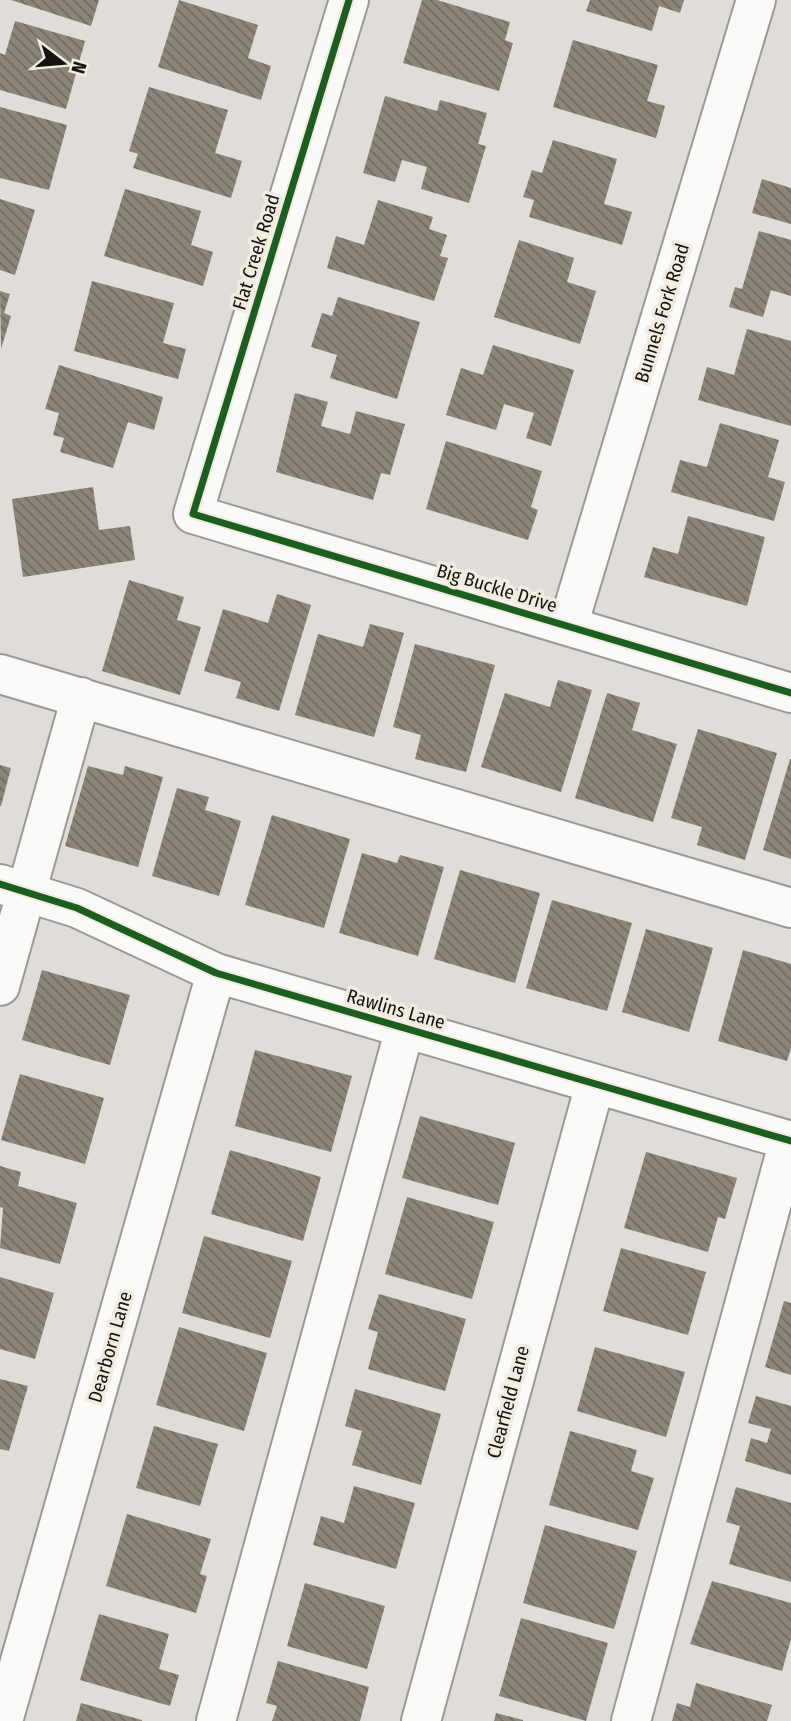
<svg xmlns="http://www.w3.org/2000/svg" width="791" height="1721" font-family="'Fira Sans Condensed',sans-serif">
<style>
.building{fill:url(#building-back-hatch)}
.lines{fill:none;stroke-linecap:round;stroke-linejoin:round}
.minor-casing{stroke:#9c9995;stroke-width:42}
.minor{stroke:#fafaf9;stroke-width:38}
.cycleway-casing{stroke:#f1ebe0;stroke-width:11}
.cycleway{stroke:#1b5e20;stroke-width:7}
.labels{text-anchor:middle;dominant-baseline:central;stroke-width:7;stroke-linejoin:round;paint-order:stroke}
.street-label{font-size:19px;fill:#15130f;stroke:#f1ebe0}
</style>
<defs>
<pattern id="building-back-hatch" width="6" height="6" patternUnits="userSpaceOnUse" patternTransform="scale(1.75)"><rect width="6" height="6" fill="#8b857a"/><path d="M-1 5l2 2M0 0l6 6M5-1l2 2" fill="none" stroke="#706c62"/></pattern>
</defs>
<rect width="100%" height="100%" fill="#e0dcd7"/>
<!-- building -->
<path class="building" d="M 11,0 L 99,0 L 91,26 Z
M 179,0 L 258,25 L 248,58 L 271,66 L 261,100 L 158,67 Z
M 422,0 L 437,0 L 510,22 L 505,40 L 513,43 L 499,91 L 403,63 Z
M 590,0 L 684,0 L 680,13 L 659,6 L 652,31 L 586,11 Z
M 15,21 L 85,41 L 66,109 L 0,90 L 0,53 L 5,55 Z
M 573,40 L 658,65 L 647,101 L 665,106 L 656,138 L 553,107 Z
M 149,87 L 228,110 L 215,153 L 242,161 L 231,198 L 133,168 L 138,154 L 129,151 Z
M 385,96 L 437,111 L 440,100 L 487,113 L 478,144 L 486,146 L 469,203 L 421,189 L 427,167 L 402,160 L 395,182 L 363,173 Z
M 0,107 L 67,125 L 49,190 L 0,178 Z
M 553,140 L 617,159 L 604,204 L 632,212 L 622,245 L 529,217 L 534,200 L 523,197 L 532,170 L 542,173 Z
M 762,179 L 791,188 L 791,224 L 752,213 Z
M 125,189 L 201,211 L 191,245 L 213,252 L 203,286 L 104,256 Z
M 0,199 L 35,210 L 15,275 L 0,270 Z
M 378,200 L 433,217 L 429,229 L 447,235 L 440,256 L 448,258 L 434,301 L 327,268 L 336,236 L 364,245 Z
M 759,231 L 791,240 L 791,296 L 771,290 L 763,317 L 729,307 L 735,287 L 742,289 Z
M 519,240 L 574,258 L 567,282 L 596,291 L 580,344 L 494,317 Z
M 92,281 L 174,303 L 163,343 L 186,349 L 178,379 L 74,351 Z
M 0,291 L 10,294 L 4,313 L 11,316 L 1,349 Z
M 338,297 L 420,322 L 397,399 L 330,378 L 337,355 L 311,347 L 322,313 L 332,316 Z
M 747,329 L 791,341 L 791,426 L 698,400 L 707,367 L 734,375 Z
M 493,345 L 574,370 L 551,446 L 526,438 L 534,413 L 504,404 L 496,430 L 446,415 L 461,368 L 483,375 Z
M 59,365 L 163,397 L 154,430 L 128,422 L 113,468 L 60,452 L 64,438 L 53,435 L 59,413 L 45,409 Z
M 295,393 L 328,402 L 321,426 L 350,434 L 356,411 L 405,424 L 390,475 L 381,473 L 373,500 L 276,472 Z
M 720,423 L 779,440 L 768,477 L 785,482 L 774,521 L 671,492 L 680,460 L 707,467 Z
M 446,441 L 542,471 L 531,507 L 538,510 L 528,540 L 426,509 Z
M 93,487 L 99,530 L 130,526 L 135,560 L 23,577 L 12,499 Z
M 688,516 L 765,537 L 747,606 L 644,577 L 653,547 L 678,554 Z
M 129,580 L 184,597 L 177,620 L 201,627 L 180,695 L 102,671 Z
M 277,594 L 311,605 L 279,711 L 236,698 L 241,682 L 204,671 L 223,609 L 268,623 Z
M 370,624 L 404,633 L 374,737 L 295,715 L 318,634 L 363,647 Z
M 415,644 L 495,665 L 466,772 L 415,759 L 421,735 L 393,727 Z
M 558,680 L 592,690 L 561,792 L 481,767 L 505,693 L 550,707 Z
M 607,693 L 640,703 L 632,730 L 677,744 L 653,822 L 575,798 Z
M 698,729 L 777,753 L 745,860 L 697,845 L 702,827 L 671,818 Z
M 790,759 L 791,759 L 791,859 L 763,850 Z
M 0,765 L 11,768 L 1,806 L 0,806 Z
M 88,766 L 123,775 L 125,766 L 163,777 L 138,867 L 65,846 Z
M 177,788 L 209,797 L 205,810 L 241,821 L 219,896 L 152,876 Z
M 272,815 L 350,839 L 324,928 L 245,905 Z
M 362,853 L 397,863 L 400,855 L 444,867 L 418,956 L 339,933 Z
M 460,870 L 540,893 L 515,983 L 434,959 Z
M 552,900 L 632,923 L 607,1011 L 526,988 Z
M 646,929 L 713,948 L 689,1032 L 622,1012 Z
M 743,950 L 791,964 L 791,1048 L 787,1061 L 718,1041 Z
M 42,970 L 130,995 L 110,1065 L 22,1040 Z
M 255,1050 L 352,1076 L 331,1152 L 235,1126 Z
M 20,1074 L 104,1098 L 85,1164 L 1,1140 Z
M 420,1116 L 515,1143 L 498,1205 L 402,1178 Z
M 230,1150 L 321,1177 L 303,1241 L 211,1214 Z
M 646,1152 L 737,1178 L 725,1219 L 718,1217 L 708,1252 L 624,1228 Z
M 0,1166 L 21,1172 L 18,1186 L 77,1203 L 60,1264 L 0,1248 L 3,1208 L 0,1207 Z
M 407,1197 L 494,1222 L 472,1299 L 385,1274 Z
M 204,1236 L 292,1261 L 270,1338 L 182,1313 Z
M 621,1248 L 706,1272 L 688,1335 L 603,1311 Z
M 0,1277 L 54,1293 L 35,1359 L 0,1349 Z
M 379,1294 L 466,1319 L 445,1391 L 368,1369 L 378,1332 L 368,1329 Z
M 784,1301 L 791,1303 L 791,1375 L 765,1367 Z
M 179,1327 L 267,1353 L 244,1431 L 156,1405 Z
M 595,1347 L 685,1372 L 666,1437 L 577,1411 Z
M 0,1379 L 28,1386 L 9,1451 L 0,1449 Z
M 355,1389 L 441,1414 L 421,1485 L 352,1465 L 362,1431 L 345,1426 Z
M 756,1396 L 791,1406 L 791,1475 L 745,1461 L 751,1438 L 767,1443 L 771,1429 L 748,1423 Z
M 154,1426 L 218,1444 L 200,1506 L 136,1488 Z
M 570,1431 L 637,1450 L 631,1471 L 654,1478 L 638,1530 L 549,1505 Z
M 354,1486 L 415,1503 L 396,1569 L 313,1545 L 321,1516 L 344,1523 Z
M 736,1487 L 791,1503 L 791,1582 L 729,1564 L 740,1526 L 726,1522 Z
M 127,1514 L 211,1539 L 200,1574 L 207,1576 L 196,1613 L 106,1586 Z
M 545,1525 L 637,1551 L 614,1629 L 523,1603 Z
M 712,1581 L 791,1603 L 791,1639 L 782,1671 L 690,1644 Z
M 305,1583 L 385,1606 L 367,1669 L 287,1646 Z
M 99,1614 L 169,1634 L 159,1669 L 179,1675 L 170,1706 L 80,1680 Z
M 521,1618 L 608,1643 L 586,1721 L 499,1696 Z
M 278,1661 L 369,1687 L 360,1721 L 272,1721 L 277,1706 L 266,1703 Z
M 696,1683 L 772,1705 L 767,1721 L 672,1721 L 677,1703 L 690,1707 Z
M 81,1703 L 142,1720 L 142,1721 L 76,1721 Z
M 496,1713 L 523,1720 L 523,1721 L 494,1721 Z"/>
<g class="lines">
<!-- minor casing -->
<g class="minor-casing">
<path id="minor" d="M 349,0 L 193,514 L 791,693
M 568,626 L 756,0
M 0,674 L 791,908
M 0,884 L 77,908 L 216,973 L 791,1141
M 0,986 L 81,697
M 3,1721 L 216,973
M 216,1721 L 405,1028
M 421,1721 L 595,1084
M 631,1721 L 789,1140"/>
</g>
<!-- minor -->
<use href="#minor" class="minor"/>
<!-- cycleway casing -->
<g class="cycleway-casing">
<path id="cycleway" d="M 349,0 L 193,514 L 791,693
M 0,884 L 77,908 L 216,973 L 791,1141"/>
</g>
<!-- cycleway -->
<use href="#cycleway" class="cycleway"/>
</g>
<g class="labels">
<!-- street labels -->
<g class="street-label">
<text transform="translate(256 252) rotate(-73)">Flat Creek Road</text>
<text transform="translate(662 313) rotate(-73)">Bunnels Fork Road</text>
<text transform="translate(497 588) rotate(17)">Big Buckle Drive</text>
<text transform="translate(396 1009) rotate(16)">Rawlins Lane</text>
<text transform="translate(110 1347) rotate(-74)">Dearborn Lane</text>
<text transform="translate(508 1402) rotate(-75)">Clearfield Lane</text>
</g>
</g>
<!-- north arrow -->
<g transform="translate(63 63) rotate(106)" stroke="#f1ebe0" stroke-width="5" paint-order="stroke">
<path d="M0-5L12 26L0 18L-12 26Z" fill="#15130f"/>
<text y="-10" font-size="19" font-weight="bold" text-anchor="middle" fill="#15130f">N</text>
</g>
</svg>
